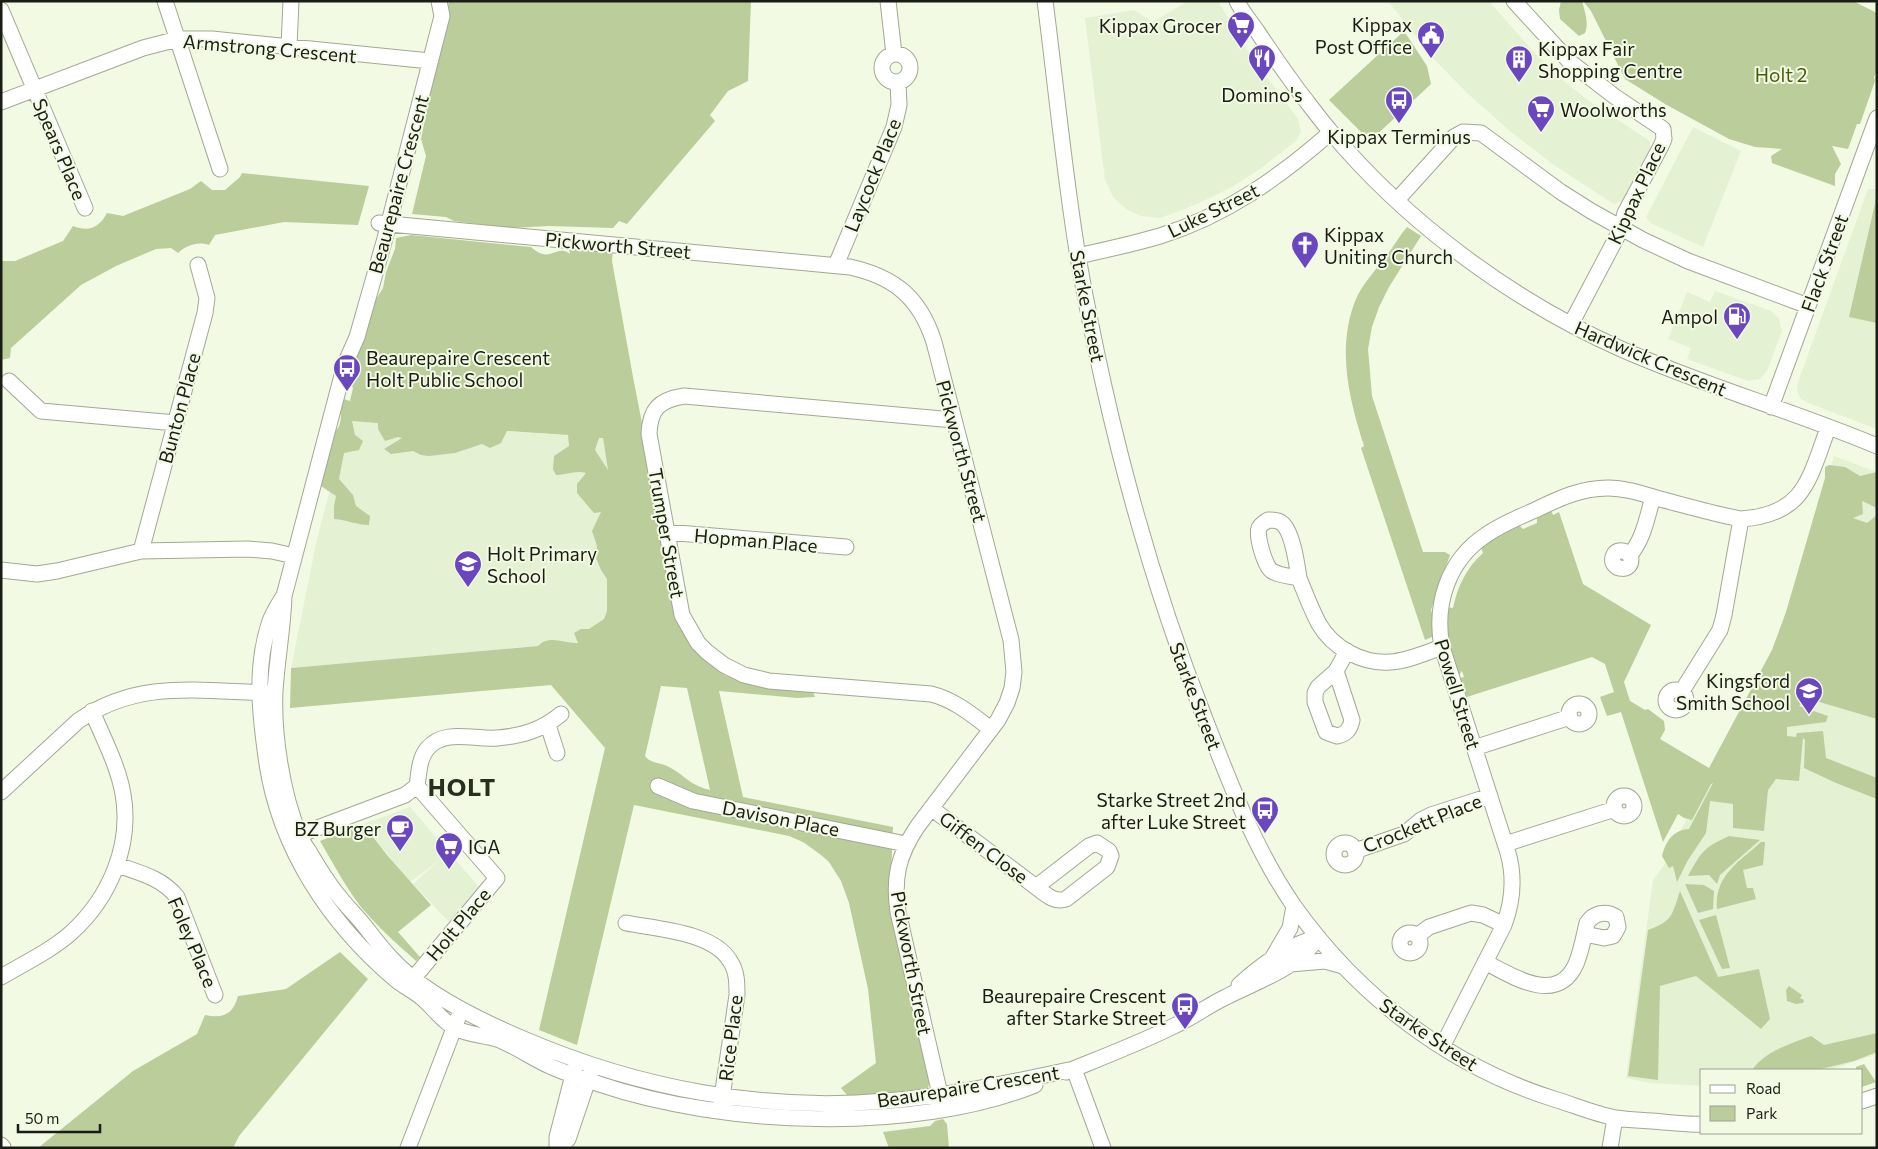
<svg xmlns="http://www.w3.org/2000/svg" width="1878" height="1149" font-family="Commissioner,sans-serif">
<style>
.built{fill:#e5f1d3}
.green{fill:#bbcd9b;fill-rule:evenodd}
.lines{fill:none;stroke-linecap:round;stroke-linejoin:round}
.minor-casing{stroke:#a1a994;stroke-width:17}
.minor{stroke:#fff;stroke-width:15}
.labels{text-anchor:middle;dominant-baseline:central;stroke-width:4;stroke-linejoin:round;paint-order:stroke}
.poi-label{font-size:19px;fill:#1a1d15;stroke:#f2fae4;text-anchor:end}
.street-label{font-size:19px;fill:#1a1d15;stroke:#f2fae4}
.park-label{font-size:19px;fill:#475c09;stroke:#f2fae4}
.district-label{font-size:24px;font-weight:bold;letter-spacing:1px;fill:#292f1e;stroke:#f2fae4}
</style>
<rect width="100%" height="100%" fill="#f2fae4"/>
<!-- built -->
<path class="built" d="M 1188,1 L 1218,1 L 1251,56 L 1298,119 L 1301,131 L 1297,140 L 1260,169 L 1232,187 L 1195,205 L 1160,218 L 1141,216 L 1126,209 L 1113,197 L 1105,180 L 1085,18 L 1134,10 L 1153,22 Z
M 1388,1 L 1489,1 L 1532,50 L 1558,76 L 1589,101 L 1650,141 L 1650,149 L 1623,200 L 1616,204 L 1612,203 L 1554,165 L 1511,132 L 1467,93 L 1433,58 Z
M 1693,127 L 1741,151 L 1703,247 L 1650,223 L 1646,217 Z
M 1868,189 L 1877,189 L 1877,429 L 1808,403 L 1801,399 L 1797,391 L 1798,382 Z
M 1715,291 L 1771,311 L 1779,318 L 1782,331 L 1767,371 L 1760,379 L 1748,381 L 1687,359 L 1691,348 L 1668,339 L 1687,292 L 1710,302 Z
M 348,420 L 603,438 L 638,637 L 291,668 L 317,539 Z
M 1834,456 L 1877,472 L 1877,1054 L 1830,1070 L 1702,1070 L 1702,1086 L 1650,1083 L 1626,1078 L 1653,880 L 1670,857 L 1683,826 L 1777,649 Z
M 410,807 L 479,887 L 449,922 L 413,884 L 441,859 L 410,882 L 363,824 Z"/>
<!-- green -->
<path class="green" d="M 449,1 L 751,1 L 748,81 L 728,91 L 710,115 L 715,121 L 627,224 L 619,221 L 613,228 L 549,226 L 511,228 L 454,221 L 446,217 L 412,214 L 426,156 L 421,139 Z
M 1561,1 L 1582,1 C 1585,12 1589,23 1585,33 L 1579,36 L 1560,19 L 1559,10 Z
M 1583,1 L 1853,1 L 1877,13 L 1877,70 L 1874,77 L 1875,81 L 1860,124 L 1857,124 L 1848,149 L 1832,146 L 1841,164 L 1835,174 L 1835,186 L 1772,163 L 1771,156 L 1782,149 L 1755,147 L 1729,139 L 1665,104 L 1625,79 L 1591,11 Z
M 1404,31 L 1427,66 L 1431,84 L 1370,141 L 1329,100 Z
M 242,173 L 369,186 L 358,225 L 284,222 L 215,235 L 209,245 C 199,241 186,245 178,253 L 171,248 L 156,249 L 116,266 L 81,285 L 11,348 L 10,358 L 1,360 L 1,261 L 15,261 L 63,241 L 73,226 C 89,232 99,228 107,213 L 123,216 L 190,189 L 201,181 L 212,190 L 225,190 L 240,177 Z
M 1877,195 L 1877,323 L 1849,317 Z
M 1407,227 L 1421,236 L 1389,287 L 1379,307 L 1372,327 L 1368,349 L 1372,396 L 1423,552 L 1445,552 L 1450,555 L 1431,610 L 1434,622 L 1434,636 L 1425,640 L 1361,448 L 1364,446 C 1349,399 1336,347 1356,299 C 1363,283 1377,269 1387,255 C 1394,246 1400,235 1407,227 Z
M 411,235 L 531,247 C 550,265 557,243 570,254 L 568,244 L 613,249 L 612,261 L 633,377 L 681,623 L 702,656 L 726,676 L 798,686 L 813,692 L 815,697 L 797,698 L 719,691 L 743,797 L 893,827 L 890,901 L 931,1074 L 928,1088 L 862,1096 L 847,1095 L 841,1088 L 876,1063 L 868,989 L 849,903 L 841,881 L 829,862 L 821,855 L 803,842 L 789,836 L 634,805 L 577,1045 L 539,1030 L 605,748 L 551,685 L 290,708 L 291,668 L 538,646 C 550,634 564,644 578,643 L 574,633 L 581,629 L 589,629 L 604,619 L 607,611 L 607,579 L 601,570 L 596,558 L 597,546 L 592,531 L 601,512 L 594,513 L 577,493 L 577,484 L 586,473 C 576,470 566,475 556,475 L 553,469 L 554,456 L 569,446 L 568,435 L 507,431 L 501,443 L 490,448 L 482,444 L 455,453 L 429,456 L 421,455 L 413,451 L 391,454 L 384,449 L 402,438 L 398,437 L 385,441 L 378,429 L 378,423 L 352,421 L 355,435 L 363,441 L 359,450 L 344,453 L 339,479 L 353,495 L 356,506 L 370,516 L 369,525 C 357,525 347,520 334,519 L 334,506 L 336,496 L 321,486 C 320,475 324,449 329,439 C 336,427 340,432 341,415 L 337,411 L 341,398 L 350,401 L 353,388 L 350,382 L 350,374 L 366,335 L 368,319 L 373,304 L 383,288 L 386,272 L 395,249 L 396,238 ZM 599,438 L 603,438 L 608,470 L 595,450 ZM 661,686 L 687,688 L 710,790 C 689,785 686,776 669,767 C 660,762 651,764 645,756 Z
M 1829,465 L 1845,467 L 1860,476 L 1877,472 L 1877,508 L 1862,501 L 1863,514 L 1853,518 L 1867,523 L 1877,515 L 1877,719 L 1806,698 L 1799,706 L 1828,716 L 1826,722 L 1787,727 L 1787,736 L 1796,737 L 1797,733 L 1823,731 L 1826,758 L 1877,778 L 1877,799 L 1836,783 L 1804,768 L 1805,740 L 1803,738 L 1799,781 L 1776,779 L 1768,790 L 1764,831 L 1733,828 L 1733,804 L 1710,801 L 1706,833 L 1688,860 L 1677,882 L 1673,866 L 1669,868 L 1662,856 C 1666,841 1673,830 1689,829 L 1713,783 L 1711,784 L 1692,820 L 1684,818 L 1678,814 L 1663,842 L 1621,712 L 1607,716 L 1600,697 L 1614,692 L 1605,664 L 1592,657 L 1467,697 L 1460,678 L 1464,677 L 1462,671 L 1459,675 C 1448,653 1447,632 1446,607 L 1453,608 C 1457,587 1467,567 1483,553 L 1480,545 L 1516,522 L 1523,529 L 1537,523 L 1537,513 L 1551,510 L 1553,515 L 1559,512 L 1583,584 L 1651,625 L 1624,682 L 1630,701 L 1645,710 L 1648,709 L 1664,721 L 1665,730 L 1660,739 L 1709,768 L 1772,650 L 1786,612 L 1825,478 L 1825,467 Z
M 363,824 L 387,855 L 431,905 L 398,932 L 420,957 L 416,961 C 397,944 378,927 361,907 C 345,886 333,863 320,841 Z
M 1729,836 L 1760,840 L 1720,875 L 1717,884 L 1709,875 L 1688,876 C 1702,851 1703,848 1729,836 Z
M 1761,842 L 1765,842 L 1763,865 L 1743,870 L 1747,888 L 1753,888 L 1756,899 L 1717,909 C 1714,876 1739,862 1761,842 Z
M 1685,884 L 1704,885 L 1714,891 L 1713,909 L 1698,913 Z
M 1680,891 L 1718,977 L 1759,969 L 1770,1019 L 1761,1029 L 1696,976 L 1660,986 L 1658,1080 L 1628,1076 L 1648,930 C 1673,921 1672,915 1680,891 Z
M 1716,915 L 1730,968 L 1722,969 L 1699,920 Z
M 340,952 L 368,979 L 239,1136 L 233,1148 L 38,1148 L 133,1071 L 197,1034 L 205,1015 C 224,1019 233,1014 238,996 L 286,989 Z
M 1789,986 L 1802,995 L 1800,998 L 1804,1000 L 1803,1003 L 1796,1004 L 1787,1001 L 1786,990 Z
M 1877,1033 L 1877,1052 L 1854,1061 L 1817,1070 L 1752,1070 C 1765,1051 1790,1044 1811,1036 L 1824,1045 Z
M 1864,1064 L 1876,1082 L 1862,1087 L 1862,1070 L 1856,1070 L 1856,1067 Z
M 943,1119 L 947,1124 L 949,1148 L 889,1148 L 883,1132 L 930,1126 L 935,1121 Z"/>
<g class="lines">
<!-- minor casing -->
<g class="minor-casing">
<path id="minor" d="M 165,1 L 220,169
M 439,1 L 442,16 L 384,242 L 357,337 L 345,364 L 284,596 C 283,628 277,659 275,691 C 273,734 282,793 299,834 C 301,840 306,847 310,853 C 319,868 327,882 338,895 C 347,907 358,917 367,929 C 375,939 383,950 392,959 C 423,993 483,1022 526,1040 C 638,1088 764,1112 886,1101 C 950,1096 1012,1082 1074,1069
M 888,1 L 894,54
M 1045,1 C 1056,86 1064,172 1078,257 C 1106,415 1146,570 1205,719 C 1230,783 1255,850 1294,906 C 1358,996 1449,1066 1554,1099 C 1574,1105 1595,1114 1616,1118 C 1628,1120 1640,1120 1652,1121 C 1668,1122 1685,1125 1702,1124
M 1237,1 C 1242,12 1250,21 1257,31 C 1270,51 1284,71 1298,90 C 1309,104 1319,118 1331,132 C 1407,223 1513,301 1621,349 C 1705,386 1793,411 1877,446
M 1514,1 L 1570,62 L 1614,96 L 1663,129 L 1664,139 L 1661,146 L 1625,213 L 1621,229 L 1571,324
M 1,10 L 85,208
M 289,47 L 291,1
M882 68a14 14 0 1 1 28 0a14 14 0 1 1-28 0Z
M 1,102 L 143,48 L 178,39 L 212,39 L 430,61
M 1397,200 L 1454,137 L 1463,132 L 1481,133 L 1561,192 L 1591,211 L 1643,240 L 1688,261 L 1808,306
M 379,223 L 850,267 C 895,277 920,298 934,342 L 1011,640 L 1014,672 L 1012,688 L 1007,703 L 998,720 L 917,827 C 898,856 893,878 898,912 L 942,1103
M 1078,256 C 1105,250 1133,244 1160,236 C 1225,216 1280,177 1331,132
M 836,265 L 894,127 L 899,105 L 898,82
M 9,381 L 41,411 L 176,423
M 1771,407 L 1877,118
M 954,420 L 684,396 C 659,400 650,409 649,434 L 682,615 L 698,643 L 707,652 L 724,665 L 744,675 L 769,681 L 931,694 C 955,700 972,715 991,729
M 666,532 L 846,547
M 141,551 L 205,313 L 207,298 L 198,265
M 1630,555 C 1625,550 1616,548 1613,557 C 1609,571 1636,574 1630,555 C 1644,538 1647,517 1653,497
M 1,570 L 37,574 L 57,571 L 141,551 L 248,549 L 272,551 L 294,556
M 1299,578 C 1297,565 1293,534 1283,524 C 1279,520 1274,520 1268,520 C 1265,522 1261,524 1259,528 C 1256,536 1265,567 1272,571 C 1280,576 1290,576 1299,578 C 1305,593 1311,609 1319,624 C 1333,648 1362,664 1390,662 C 1407,661 1425,653 1442,647
M 283,597 C 278,605 273,613 270,621 C 254,668 260,716 267,764 C 280,849 330,924 395,979 C 403,986 414,991 422,998 C 433,1007 442,1021 455,1028 C 468,1035 484,1035 497,1039 C 516,1046 533,1059 552,1067 C 567,1074 583,1078 599,1084 C 723,1126 913,1134 1035,1085
M 1336,671 L 1352,720 C 1350,730 1346,734 1337,736 L 1326,732 L 1315,702 L 1315,693 L 1318,687 L 1336,671 L 1347,651
M1666 700a10 10 0 1 1 20 0a10 10 0 1 1-20 0Z
M 1682,691 L 1720,630 L 1724,615 L 1741,519
M1569 714a10 10 0 1 1 20 0a10 10 0 1 1-20 0Z
M 548,725 L 557,753
M 1474,748 L 1570,717
M 417,786 C 419,773 419,759 427,749 C 444,728 474,740 497,738 C 522,736 542,730 561,714
M 658,786 L 693,801 L 906,844
M 1,792 L 78,721 C 138,679 199,691 268,693
M1614 806a10 10 0 1 1 20 0a10 10 0 1 1-20 0Z
M 931,808 L 1036,887 L 1089,846 L 1097,843 L 1109,851 L 1111,856 L 1107,867 L 1066,899 C 1054,903 1045,894 1036,887
M 291,838 L 405,795 L 417,786 L 497,878 L 407,986
M1334 854a11 11 0 1 1 22 0a11 11 0 1 1-22 0Z
M 1505,844 L 1615,809
M 1355,851 L 1404,834 L 1421,820 L 1431,815 L 1490,796
M 117,865 C 140,873 162,878 177,897 L 215,995
M 626,923 C 656,929 713,932 730,961 C 737,971 737,983 737,995 L 721,1104
M1400 943a10 10 0 1 1 20 0a10 10 0 1 1-20 0Z
M 1417,936 L 1429,927 L 1471,913 L 1483,915 L 1504,925
M 1273,957 L 1290,928 L 1294,906
M 1485,962 C 1512,976 1557,1006 1576,964 C 1581,952 1584,936 1587,923 C 1594,913 1606,910 1616,917 L 1618,927 L 1613,936 L 1604,938 L 1585,934
M 1290,964 L 1325,961 L 1343,966
M 1,977 C 25,963 52,950 72,932 C 110,897 132,845 123,794 C 118,765 103,738 92,711
M 1239,985 C 1261,965 1289,945 1318,937
M 1442,1047 L 1504,925 C 1513,901 1515,878 1508,853 L 1442,647 C 1434,604 1448,560 1486,535 C 1500,525 1517,518 1533,511 C 1558,499 1580,488 1608,488 C 1626,488 1643,494 1660,499 C 1687,506 1714,514 1741,519 C 1804,515 1809,480 1828,428
M 1074,1069 L 1103,1148
M 1066,1072 C 1103,1057 1140,1043 1176,1025 C 1193,1017 1209,1005 1226,997 C 1257,981 1299,968 1318,937
M 1862,1101 L 1877,1096
M 1,1145 L 3,1147
M 408,1148 L 458,1018
M 557,1148 L 557,1137 L 575,1067
M 560,1148 L 568,1139 L 591,1071
M 1610,1148 L 1615,1118"/>
</g>
<!-- minor -->
<use href="#minor" class="minor"/>
</g>
<!-- icons -->
<defs>
<g id="supermarket-pin" transform="scale(1.4375)"><path d="M0 17L-7.5 6A9.5 9.5 0 1 1 7.5 6Z" fill="#6a46bf" stroke="#f2fae4"/><path d="M-6-5.5h2.5l.6 2H6L4.5 2H-2.5L-4.4-4H-6ZM-1.5 3.2a1.3 1.3 0 1 0 .1 0ZM3 3.2a1.3 1.3 0 1 0 .1 0Z" fill="#fff"/></g>
<g id="civic-pin" transform="scale(1.4375)"><path d="M0 17L-7.5 6A9.5 9.5 0 1 1 7.5 6Z" fill="#6a46bf" stroke="#f2fae4"/><path d="M-.6-6.5H3V-4.5H.6V-3L4-1V1h2V6H-6V1h2V-1L-.6-3ZM-1.2 2.5V6h2.4V2.5Z" fill="#fff"/></g>
<g id="restaurant-pin" transform="scale(1.4375)"><path d="M0 17L-7.5 6A9.5 9.5 0 1 1 7.5 6Z" fill="#6a46bf" stroke="#f2fae4"/><path d="M-5-6h1v4h1v-4h1v4h1v-4h1v5L-1.5 .5V6h-2V.5L-5-1ZM5-6V6H3V1.5H1.5Q1.5-4 5-6Z" fill="#fff"/></g>
<g id="building-pin" transform="scale(1.4375)"><path d="M0 17L-7.5 6A9.5 9.5 0 1 1 7.5 6Z" fill="#6a46bf" stroke="#f2fae4"/><path d="M-4-6H4V6H1V3H-1V6H-4ZM-2.5-4.3h1.7v1.8h-1.7ZM.8-4.3h1.7v1.8H.8ZM-2.5-1h1.7V.8h-1.7ZM.8-1h1.7V.8H.8Z" fill="#fff"/></g>
<g id="bus-pin" transform="scale(1.4375)"><path d="M0 17L-7.5 6A9.5 9.5 0 1 1 7.5 6Z" fill="#6a46bf" stroke="#f2fae4"/><path d="M-5-6H5V4H4V6H2V4H-2V6H-4V4H-5ZM-3.5-4V0h7V-4ZM-3.5 1.2v1.5H-2V1.2ZM2 1.2v1.5H3.5V1.2Z" fill="#fff"/></g>
<g id="church-pin" transform="scale(1.4375)"><path d="M0 17L-7.5 6A9.5 9.5 0 1 1 7.5 6Z" fill="#6a46bf" stroke="#f2fae4"/><path d="M-1.2-6h2.4v3.5h3.3v2.4h-3.3V6h-2.4V-.1h-3.3v-2.4h3.3Z" fill="#fff"/></g>
<g id="fuel-pin" transform="scale(1.4375)"><path d="M0 17L-7.5 6A9.5 9.5 0 1 1 7.5 6Z" fill="#6a46bf" stroke="#f2fae4"/><path d="M-5.5-6h7V0h2V4h1.3V-2.5L3-4.5l.8-.8L6-3V5H2.5V1h-1V6h-7ZM-4.2-4.7v3.2H.2V-4.7Z" fill="#fff"/></g>
<g id="school-pin" transform="scale(1.4375)"><path d="M0 17L-7.5 6A9.5 9.5 0 1 1 7.5 6Z" fill="#6a46bf" stroke="#f2fae4"/><path d="M0-5L7-2L0 1L-7-2ZM-4 1L0 2.5L4 1V4Q0 6-4 4Z" fill="#fff"/></g>
<g id="cafe-pin" transform="scale(1.4375)"><path d="M0 17L-7.5 6A9.5 9.5 0 1 1 7.5 6Z" fill="#6a46bf" stroke="#f2fae4"/><path d="M-5.5-4.5H6V0H3Q3 3.5 0 3.5H-2.5Q-5.5 3.5-5.5 0ZM3-3.2v2h1.7v-2ZM-6 4.5H4V6H-6Z" fill="#fff"/></g>
</defs>
<g fill-rule="evenodd">
<use href="#supermarket-pin" x="1241" y="25"/>
<use href="#civic-pin" x="1431" y="35"/>
<use href="#restaurant-pin" x="1262" y="58"/>
<use href="#building-pin" x="1519" y="59"/>
<use href="#bus-pin" x="1399" y="100"/>
<use href="#supermarket-pin" x="1541" y="109"/>
<use href="#church-pin" x="1305" y="245"/>
<use href="#fuel-pin" x="1737" y="316"/>
<use href="#bus-pin" x="347" y="368"/>
<use href="#school-pin" x="468" y="564"/>
<use href="#school-pin" x="1809" y="691"/>
<use href="#bus-pin" x="1265" y="810"/>
<use href="#cafe-pin" x="400" y="828"/>
<use href="#supermarket-pin" x="449" y="846"/>
<use href="#bus-pin" x="1185" y="1006"/>
</g>
<g class="labels">
<!-- poi labels -->
<g class="poi-label">
<text x="1412" y="24">Kippax<tspan x="1412" dy="22">Post Office</tspan></text>
<text x="1222" y="25">Kippax Grocer</text>
<text x="1538" y="48" text-anchor="start">Kippax Fair<tspan x="1538" dy="22">Shopping Centre</tspan></text>
<text x="1262" y="94" text-anchor="middle">Domino's</text>
<text x="1560" y="109" text-anchor="start">Woolworths</text>
<text x="1399" y="136" text-anchor="middle">Kippax Terminus</text>
<text x="1324" y="234" text-anchor="start">Kippax<tspan x="1324" dy="22">Uniting Church</tspan></text>
<text x="1718" y="316">Ampol</text>
<text x="366" y="357" text-anchor="start">Beaurepaire Crescent<tspan x="366" dy="22">Holt Public School</tspan></text>
<text x="487" y="553" text-anchor="start">Holt Primary<tspan x="487" dy="22">School</tspan></text>
<text x="1790" y="680">Kingsford<tspan x="1790" dy="22">Smith School</tspan></text>
<text x="1246" y="799">Starke Street 2nd<tspan x="1246" dy="22">after Luke Street</tspan></text>
<text x="381" y="828">BZ Burger</text>
<text x="468" y="846" text-anchor="start">IGA</text>
<text x="1166" y="995">Beaurepaire Crescent<tspan x="1166" dy="22">after Starke Street</tspan></text>
</g>
<!-- street labels -->
<g class="street-label">
<text transform="translate(270 48) rotate(5)">Armstrong Crescent</text>
<text transform="translate(60 149) rotate(67)">Spears Place</text>
<text transform="translate(872 175) rotate(-68)">Laycock Place</text>
<text transform="translate(398 184) rotate(-75)">Beaurepaire Crescent</text>
<text transform="translate(1636 193) rotate(-65)">Kippax Place</text>
<text transform="translate(1213 210) rotate(-26)">Luke Street</text>
<text transform="translate(618 245) rotate(5)">Pickworth Street</text>
<text transform="translate(1824 263) rotate(-70)">Flack Street</text>
<text transform="translate(1088 306) rotate(79)">Starke Street</text>
<text transform="translate(1651 358) rotate(23)">Hardwick Crescent</text>
<text transform="translate(179 408) rotate(-75)">Bunton Place</text>
<text transform="translate(962 451) rotate(75)">Pickworth Street</text>
<text transform="translate(667 533) rotate(80)">Trumper Street</text>
<text transform="translate(756 540) rotate(5)">Hopman Place</text>
<text transform="translate(1458 694) rotate(73)">Powell Street</text>
<text transform="translate(1196 696) rotate(69)">Starke Street</text>
<text transform="translate(781 818) rotate(11)">Davison Place</text>
<text transform="translate(1422 823) rotate(-22)">Crockett Place</text>
<text transform="translate(984 847) rotate(37)">Giffen Close</text>
<text transform="translate(458 924) rotate(-50)">Holt Place</text>
<text transform="translate(193 942) rotate(67)">Foley Place</text>
<text transform="translate(912 963) rotate(79)">Pickworth Street</text>
<text transform="translate(1429 1034) rotate(34)">Starke Street</text>
<text transform="translate(730 1038) rotate(-83)">Rice Place</text>
<text transform="translate(968 1086) rotate(-9)">Beaurepaire Crescent</text>
</g>
<!-- park labels -->
<g class="park-label">
<text x="1781" y="74">Holt 2</text>
</g>
<!-- district labels -->
<g class="district-label">
<text x="462" y="786">HOLT</text>
</g>
</g>
<!-- border -->
<rect width="1878" height="1149" fill="none" stroke="#1a1d15" stroke-width="5"/>
<!-- legend -->
<rect x="1700" y="1069" width="162" height="65" fill="#f2fae4" stroke="#9ca291"/>
<rect x="1710" y="1085" width="25" height="8" fill="#ffffff" stroke="#9ca291"/>
<text x="1746" y="1094" font-size="15" fill="#1a1d15">Road</text>
<rect x="1710" y="1106" width="25" height="15" fill="#bbcd9b" stroke="#9ca291"/>
<text x="1746" y="1119" font-size="15" fill="#1a1d15">Park</text>
<!-- scale -->
<path d="M18 1124v8h82v-8" fill="none" stroke="#1a1d15" stroke-width="2.5"/>
<text x="25" y="1124" font-size="15" fill="#1a1d15" stroke="#f2fae4" stroke-width="4" paint-order="stroke">50 m</text>
</svg>
